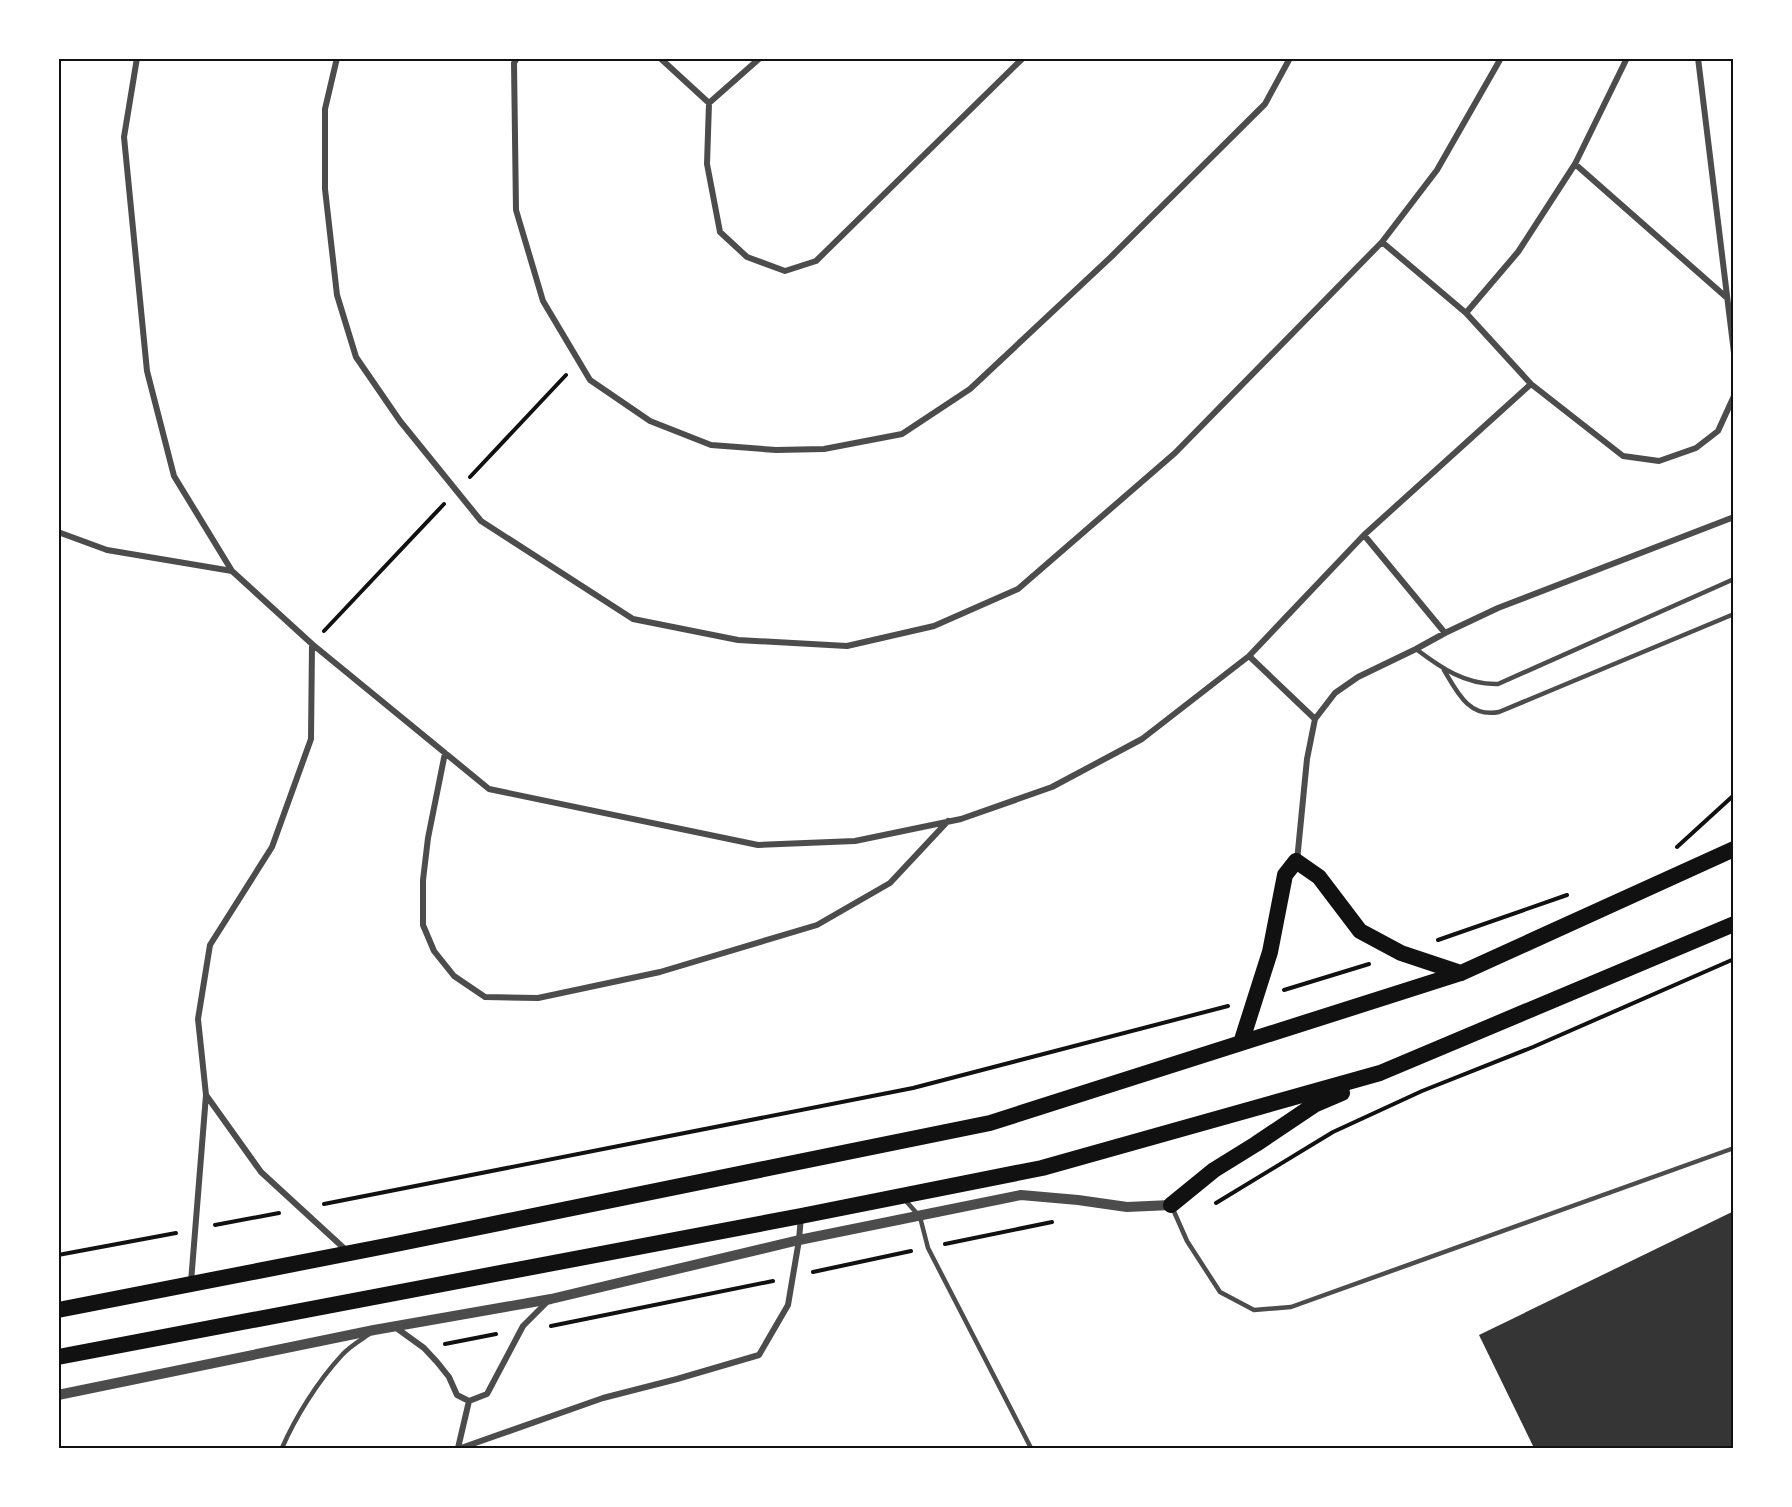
<svg xmlns="http://www.w3.org/2000/svg" width="1792" height="1507" font-family="'Libre Baskerville',serif">
<style>
.building{fill:#353535}
.lines{fill:none;stroke-linecap:round;stroke-linejoin:round}
.path{stroke:#111;stroke-width:4}
.service{stroke:#4c4c4c;stroke-width:4.5}
.minor{stroke:#4c4c4c;stroke-width:6}
.tertiary{stroke:#4c4c4c;stroke-width:10}
.trunk{stroke:#111;stroke-width:16}
.neatline{fill:none;stroke:#111;stroke-width:2}
</style>
<rect width="100%" height="100%" fill="#fff"/>
<!-- building -->
<path class="building" d="M 1734,1211 L 1734,1448 L 1534,1448 L 1479,1335 Z"/>
<g class="lines">
<!-- path -->
<path class="path" d="M 470,477 L 566,375
M 324,631 L 444,504
M 1677,847 L 1734,795
M 1438,940 L 1567,895
M 1284,990 L 1369,964
M 1216,1203 L 1333,1132 L 1422,1091 L 1533,1047 L 1734,959
M 324,1204 L 913,1088 L 1228,1006
M 215,1225 L 279,1213
M 945,1244 L 1052,1222
M 58,1255 L 176,1233
M 813,1272 L 911,1251
M 551,1326 L 773,1281
M 445,1344 L 496,1334"/>
<!-- service -->
<path class="service" d="M 1416,649 C 1441,668 1466,685 1498,684 L 1734,579
M 1444,670 C 1457,692 1469,718 1499,712 L 1734,614
M 906,1201 L 920,1217 L 928,1248 L 1031,1448
M 1172,1207 L 1187,1241 L 1220,1292 L 1254,1310 L 1291,1307 L 1734,1148
M 282,1448 C 296,1416 318,1381 342,1355 C 349,1347 359,1341 368,1335"/>
<!-- minor -->
<path class="minor" d="M 137,58 L 124,137 L 147,371 L 174,476 L 232,571 L 312,644 L 489,789 L 758,845 L 855,841 L 961,819 L 1052,787 L 1142,739 L 1249,656 L 1364,535 L 1531,384
M 337,58 L 325,109 L 325,189 L 337,295 L 356,357 L 400,421 L 481,521 L 633,619 L 738,640 L 847,646 L 934,626 L 1018,589 L 1175,453 L 1382,242 L 1437,170 L 1501,58
M 517,58 L 514,63 L 516,210 L 543,301 L 590,380 L 650,421 L 711,445 L 776,450 L 824,449 L 902,434 L 970,389 L 1112,256 L 1265,104 L 1290,58
M 660,58 L 709,103
M 760,58 L 709,103 L 707,164 L 720,232 L 747,257 L 785,271 L 816,261 L 1023,58
M 1698,58 L 1734,353
M 1575,164 L 1726,297
M 1382,242 L 1466,313 L 1531,384 L 1623,456 L 1659,461 L 1696,448 L 1718,431 L 1734,396
M 1466,313 L 1518,252 L 1575,164 L 1627,58
M 58,532 L 107,550 L 232,571
M 1364,535 L 1445,633
M 1249,656 L 1315,719
M 445,753 L 428,838 L 423,880 L 423,925 L 434,951 L 454,976 L 485,997 L 538,998 L 660,972 L 817,925 L 890,883 L 948,821
M 1297,861 L 1307,759 L 1315,719 L 1335,693 L 1358,677 L 1416,649 L 1445,633 L 1498,608 L 1734,517
M 206,1095 L 261,1172 L 347,1251
M 191,1282 L 206,1095 L 198,1019 L 210,945 L 272,847 L 311,739 L 312,644
M 395,1327 L 424,1348 L 437,1362 L 449,1377 L 457,1395 L 469,1401
M 469,1401 L 487,1394 L 523,1326 L 548,1301
M 458,1448 L 469,1401
M 461,1448 L 603,1398 L 677,1379 L 759,1355 L 788,1305 L 799,1240 L 801,1216"/>
<!-- tertiary -->
<path class="tertiary" d="M 58,1395 L 374,1330 L 551,1299 L 799,1240 L 1021,1195 L 1078,1200 L 1127,1207 L 1171,1205"/>
<!-- trunk -->
<path class="trunk" d="M 1241,1043 L 1270,952 L 1285,875 L 1296,861 L 1319,877 L 1360,931 L 1401,953 L 1461,973
M 1171,1205 L 1214,1170 L 1256,1144 L 1314,1105 L 1342,1093
M 58,1310 L 391,1245 L 990,1123 L 1461,973 L 1734,849
M 58,1357 L 801,1216 L 1042,1168 L 1380,1073 L 1734,924"/>
</g>
<!-- border -->
<rect width="1792" height="1507" fill="none" stroke="#ffffff" stroke-width="120"/>
<rect x="60" y="60" width="1672" height="1387" class="neatline"/>
</svg>
